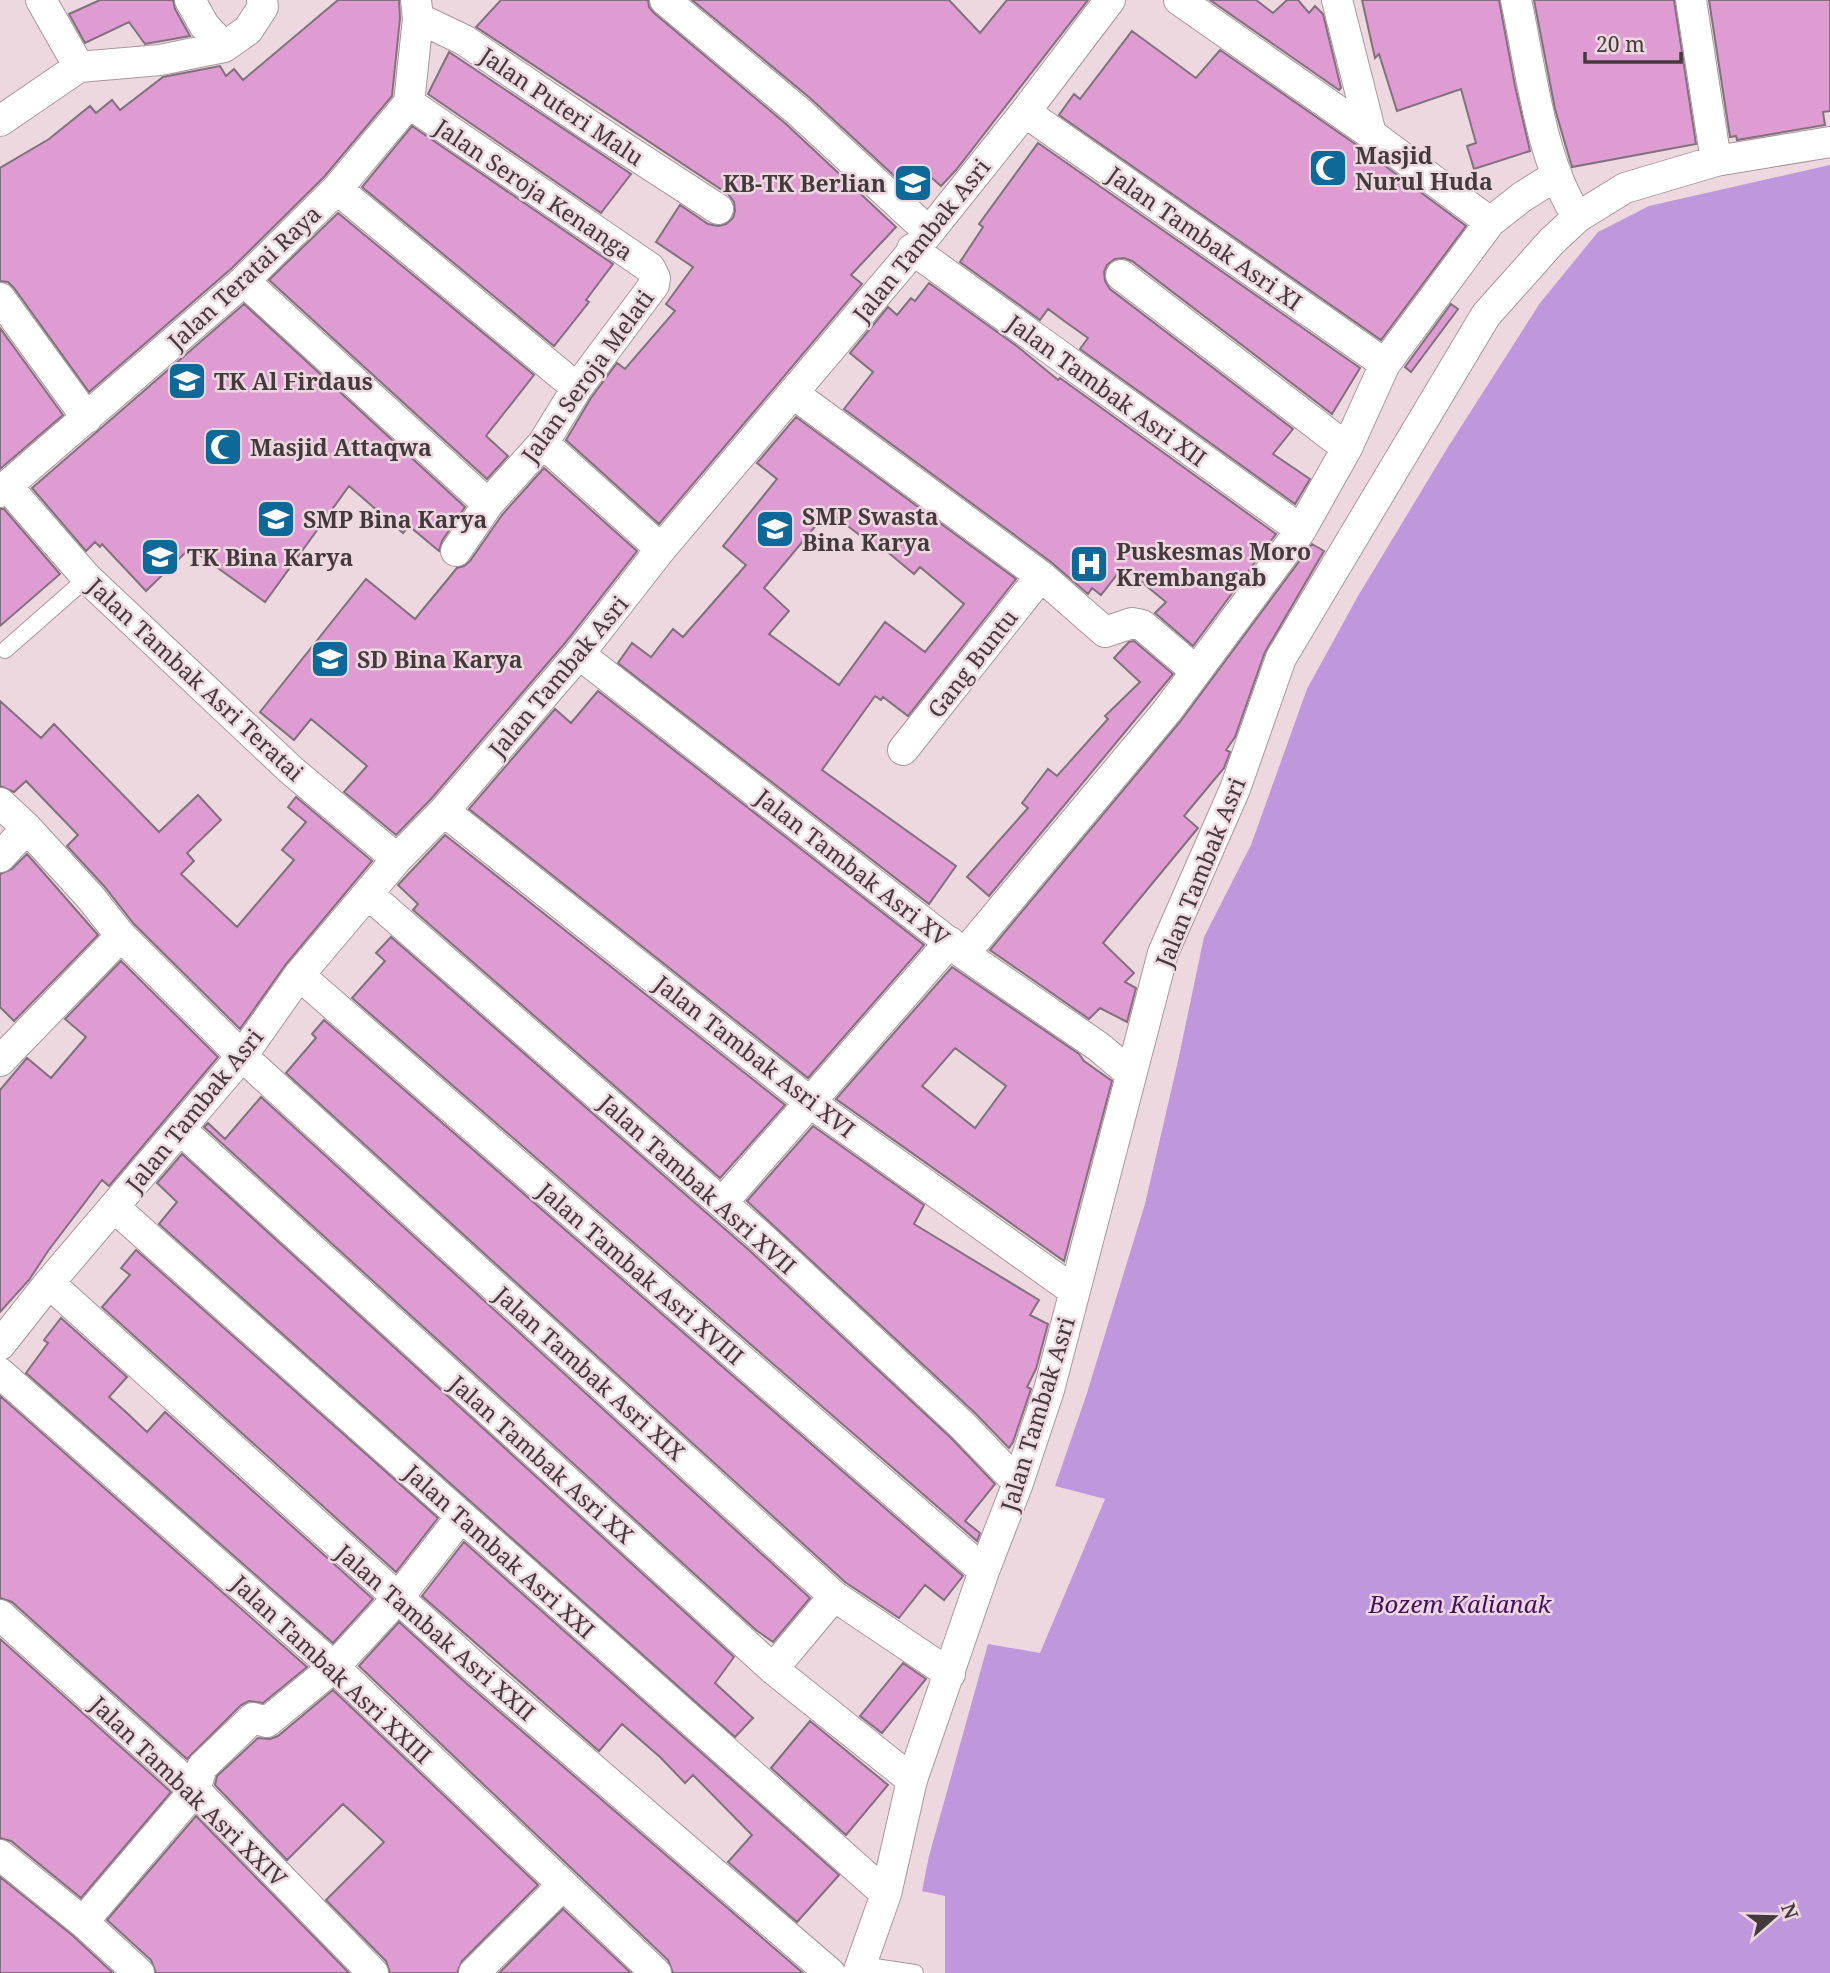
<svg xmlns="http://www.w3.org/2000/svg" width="1830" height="1973" font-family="'Noto Serif',serif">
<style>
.water{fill:#be97dd}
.building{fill:#de9cd3;stroke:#80717d;stroke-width:2;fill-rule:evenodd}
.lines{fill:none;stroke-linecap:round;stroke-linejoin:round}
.lane-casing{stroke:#ab969d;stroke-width:18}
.street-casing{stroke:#ab969d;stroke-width:32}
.lane{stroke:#fff;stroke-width:16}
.street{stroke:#fff;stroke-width:30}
.labels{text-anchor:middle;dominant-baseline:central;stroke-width:5;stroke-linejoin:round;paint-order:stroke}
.street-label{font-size:23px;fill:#433a3d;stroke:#eed8df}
.poi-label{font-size:23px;font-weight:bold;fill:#433a3d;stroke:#eed8df;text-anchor:start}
.water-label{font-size:24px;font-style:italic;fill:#440f62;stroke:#eed8df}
</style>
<rect width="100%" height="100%" fill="#eed8df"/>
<!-- water -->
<path class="water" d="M 1830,165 L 1830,1973 L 945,1973 L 945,1896 L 922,1891 L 929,1856 L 988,1644 L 1040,1653 L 1105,1499 L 1055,1486 L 1087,1393 L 1145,1204 L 1178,1061 L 1204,937 L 1251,845 L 1307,689 L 1358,596 L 1448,447 L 1540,303 L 1598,232 L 1649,206 Z"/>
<!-- building -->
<path class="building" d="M 100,0 L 173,0 L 175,9 L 190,36 L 145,44 L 129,22 L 85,43 L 69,14 Z
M 338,0 L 399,0 L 400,18 L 392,96 L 324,177 L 232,268 L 89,392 L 14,288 L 8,282 L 0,281 L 0,168 L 49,139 L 90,106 L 96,113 L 112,100 L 120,110 L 163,77 L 220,66 L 226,76 L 234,69 L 243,80 Z
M 501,0 L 648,0 L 649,7 L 654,13 L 786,124 L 896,227 L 851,275 L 862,284 L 659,524 L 566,440 L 591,398 L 617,363 L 625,369 L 675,311 L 666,304 L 693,267 L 656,242 L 680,205 L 708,224 L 718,226 L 726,224 L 733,218 L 735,211 L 734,202 L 728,194 L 476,27 Z
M 692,0 L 949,0 L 980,33 L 1007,0 L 1088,0 L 956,170 L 941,186 L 932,178 L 915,195 L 810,98 Z
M 1210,0 L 1256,0 L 1273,13 L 1287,0 L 1298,0 L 1309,13 L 1315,6 L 1323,14 L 1341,88 L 1339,90 Z
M 1362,0 L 1499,0 L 1515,86 L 1530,151 L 1474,169 L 1467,146 L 1476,143 L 1461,89 L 1397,111 L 1379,54 L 1375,58 Z
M 1534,0 L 1674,0 L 1696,144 L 1572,167 L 1555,109 Z
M 1709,0 L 1830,0 L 1830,111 L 1823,112 L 1825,125 L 1737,140 L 1736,136 L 1730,137 Z
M 1132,31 L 1196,78 L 1220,50 L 1361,148 L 1466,226 L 1381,340 L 1059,115 L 1074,94 L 1080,99 Z
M 449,52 L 631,174 L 601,213 L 428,94 Z
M 412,126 L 613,264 L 586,300 L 589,302 L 554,346 L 362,187 Z
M 1038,143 L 1360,368 L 1332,414 L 1132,261 L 1124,258 L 1115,259 L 1107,265 L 1104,272 L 1105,281 L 1110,289 L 1293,429 L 1273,454 L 1310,479 L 1295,504 L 1080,349 L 1088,338 L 1067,323 L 1048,309 L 1040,320 L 960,262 L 983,227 L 979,224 Z
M 338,213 L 534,375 L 486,436 L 508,456 L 487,479 L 269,280 Z
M 929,283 L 1018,347 L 1058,380 L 1060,378 L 1276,534 L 1193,646 L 1155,613 L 1166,602 L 1123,567 L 1101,595 L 1092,588 L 1088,594 L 1051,562 L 844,409 L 873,372 L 850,353 L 888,307 L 897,315 L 911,298 L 915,301 Z
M 244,304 L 465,507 L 442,541 L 439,551 L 409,526 L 403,533 L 349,486 L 265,602 L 190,548 L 146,591 L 102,544 L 100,547 L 95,542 L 86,551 L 32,488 Z
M 1451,304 L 1458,309 L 1411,372 L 1405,367 Z
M 0,328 L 63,415 L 0,469 Z
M 796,417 L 1016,579 L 908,716 L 883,697 L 881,700 L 875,696 L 822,770 L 956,866 L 929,904 L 618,663 L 632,643 L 651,657 L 673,629 L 683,637 L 746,565 L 723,546 L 777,479 L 757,463 ZM 828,511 L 882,552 L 884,549 L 914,574 L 920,567 L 964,604 L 925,652 L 885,622 L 839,685 L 769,634 L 789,611 L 764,588 Z
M 544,468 L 637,551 L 565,643 L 431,799 L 396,835 L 344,792 L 367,766 L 311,719 L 294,740 L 260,712 L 366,579 L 415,619 L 457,568 L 464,566 L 470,561 L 502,515 Z
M 0,509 L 4,509 L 60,574 L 0,626 Z
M 1312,544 L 1324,551 L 1265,652 L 1235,737 L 1226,750 L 1230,752 L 1224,768 L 1184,816 L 1198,828 L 1103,943 L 1134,973 L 1125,982 L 1136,988 L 1127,1022 L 1100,1008 L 1089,1019 L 990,950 L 1180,722 Z
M 1134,641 L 1173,674 L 989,896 L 967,877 L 1028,808 L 1022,803 L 1048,769 L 1057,776 L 1108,719 L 1105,716 L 1140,682 L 1114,658 L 1129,642 Z
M 598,691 L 924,945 L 808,1078 L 469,809 L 555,709 L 571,723 Z
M 0,701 L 41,738 L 54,724 L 159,832 L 198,795 L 221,820 L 187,853 L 194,861 L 181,874 L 237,927 L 294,860 L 282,850 L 306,822 L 288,807 L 296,797 L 372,861 L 286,964 L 240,1029 L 134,924 L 104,886 L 67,846 L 78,835 L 26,781 L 14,792 L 0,786 Z
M 445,835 L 785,1105 L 720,1178 L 413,910 L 418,904 L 398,885 Z
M 27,854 L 98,935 L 14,1021 L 0,1007 L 0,874 L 12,869 Z
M 391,937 L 750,1251 L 951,1438 L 995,1484 L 965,1521 L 980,1533 L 977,1541 L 352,998 L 385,961 L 376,953 Z
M 121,961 L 218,1057 L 109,1186 L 102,1180 L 48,1251 L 29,1280 L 0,1312 L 0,1090 L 27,1058 L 51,1078 L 86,1037 L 65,1019 Z
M 952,967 L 1079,1054 L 1084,1061 L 1112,1081 L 1064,1261 L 836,1099 ZM 955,1048 L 1006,1086 L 975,1128 L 922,1086 Z
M 324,1020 L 963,1576 L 944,1600 L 925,1585 L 899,1618 L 845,1582 L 286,1073 L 316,1038 L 312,1034 Z
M 261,1097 L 810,1598 L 773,1642 L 756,1630 L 204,1127 L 208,1123 L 225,1139 Z
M 813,1126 L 924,1205 L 914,1224 L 1039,1300 L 1030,1315 L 1048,1324 L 1036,1369 L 1027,1387 L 1031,1389 L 1013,1442 L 1009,1448 L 975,1413 L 747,1201 Z
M 182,1154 L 734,1657 L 715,1683 L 753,1718 L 735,1737 L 159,1224 L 177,1202 L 157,1183 Z
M 136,1250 L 438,1518 L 396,1572 L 102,1307 L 130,1275 L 121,1268 Z
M 61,1318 L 127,1377 L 109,1397 L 127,1413 L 147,1432 L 165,1412 L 373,1599 L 333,1643 L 26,1373 L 48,1343 L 44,1340 Z
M 0,1396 L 307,1667 L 263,1703 L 249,1701 L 241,1705 L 187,1759 L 12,1602 L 0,1598 Z
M 464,1542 L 839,1875 L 797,1922 L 728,1862 L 752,1835 L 693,1775 L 685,1783 L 660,1757 L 622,1724 L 599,1751 L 422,1596 Z
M 399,1622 L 466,1683 L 803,1973 L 673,1973 L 668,1960 L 359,1666 Z
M 0,1639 L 171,1792 L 81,1898 L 11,1841 L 0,1838 Z
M 903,1663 L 926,1679 L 882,1733 L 860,1716 Z
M 333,1690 L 538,1885 L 462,1961 L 457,1973 L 390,1973 L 386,1961 L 326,1900 L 384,1842 L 343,1804 L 287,1860 L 215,1785 L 217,1776 L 258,1738 L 270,1739 L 278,1736 Z
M 810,1721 L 888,1785 L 846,1835 L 771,1768 Z
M 196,1816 L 349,1973 L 156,1973 L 151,1960 L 107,1920 Z
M 0,1877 L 72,1935 L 113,1973 L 0,1973 Z
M 563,1909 L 631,1973 L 499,1973 Z"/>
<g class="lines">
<!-- lane casing -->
<g class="lane-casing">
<path id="lane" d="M 5,650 L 87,578
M 861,1965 L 915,1973"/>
</g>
<!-- street casing -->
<g class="street-casing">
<path id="street" d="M 41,0 L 79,67
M 190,0 L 204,25 L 224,47
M 416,0 L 418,18 L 464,40 L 595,129 L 718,209
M 665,0 L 798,111 L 929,232
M 1179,0 L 1371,134 L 1490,222
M 1337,0 L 1371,134
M 1516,0 C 1530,63 1541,165 1578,217
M 1691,0 L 1716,161
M 409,103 L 650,268 L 655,278 L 654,285 L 577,388 L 543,443 L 488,504 L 456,551
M 1025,112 L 1385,364
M 0,121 L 79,67 L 160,60 L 224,47 L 248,30 L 263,7 L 262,0
M 337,189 L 577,388
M 912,249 L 1301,530
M 1121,275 L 1347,448
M 244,281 L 488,504
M 0,298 L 87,418
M 794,394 L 1041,576 L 1105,632 L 1132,623 L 1142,625 L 1196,671
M 543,443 L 661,549
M 7,486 L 87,578 L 291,770 L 397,859
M 0,492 L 244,281 L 337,189 L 409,103 L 418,18
M 579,654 L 964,954 L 1099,1047 L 1131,1074
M 903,750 L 1041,576
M 0,803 L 27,828 L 91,898 L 121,936 L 242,1056 L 834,1596 L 950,1674
M 444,811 L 811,1103 L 1073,1290
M 0,857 L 27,828
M 368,894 L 762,1238 L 963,1426 L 1018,1483
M 964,954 L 1167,711 L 1301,530 L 1347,448 L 1385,364 L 1490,222 L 1522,197 L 1557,175
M 299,975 L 984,1571
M 0,1061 L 121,936
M 180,1129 L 773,1669 L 912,1780
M 722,1203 L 950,942
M 115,1208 L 886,1894
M 49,1283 L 478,1670 L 830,1973
M 0,1345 L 49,1283 L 242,1056 L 299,975 L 397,859 L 444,811 L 579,654 L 661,549 L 929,232 L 1025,112 L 1110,0
M 0,1373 L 334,1667 L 656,1973
M 0,1615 L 195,1790 L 373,1973
M 773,1669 L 834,1596
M 0,1855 L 83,1922 L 139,1973
M 83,1922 L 195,1790 L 202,1767 L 253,1718 L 267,1722 L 334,1667 L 397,1599 L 461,1517
M 474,1973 L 562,1886
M 858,1973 L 886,1894 L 912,1780 L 984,1571 L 1018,1483 L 1049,1390 L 1163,953 L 1235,789 L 1281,658 L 1486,315 L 1552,241 L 1578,217 L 1625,188 L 1716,161 L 1830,142"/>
</g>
<!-- lane -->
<use href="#lane" class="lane"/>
<!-- street -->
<use href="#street" class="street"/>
</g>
<!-- icons -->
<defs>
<g id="mosque-square" transform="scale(2.0125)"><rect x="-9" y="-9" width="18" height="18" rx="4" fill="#0e6999" stroke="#eed8df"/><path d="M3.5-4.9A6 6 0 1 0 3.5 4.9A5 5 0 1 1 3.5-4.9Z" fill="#fff"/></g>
<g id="school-square" transform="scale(2.0125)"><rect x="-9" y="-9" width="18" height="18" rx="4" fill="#0e6999" stroke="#eed8df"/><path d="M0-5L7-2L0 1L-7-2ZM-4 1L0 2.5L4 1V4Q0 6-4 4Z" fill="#fff"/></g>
<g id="hospital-square" transform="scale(2.0125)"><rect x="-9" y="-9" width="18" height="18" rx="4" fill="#0e6999" stroke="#eed8df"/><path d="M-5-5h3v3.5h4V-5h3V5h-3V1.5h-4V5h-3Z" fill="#fff"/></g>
</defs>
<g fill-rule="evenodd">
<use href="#mosque-square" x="1328" y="168"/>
<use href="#school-square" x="913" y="183"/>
<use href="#school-square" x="187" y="381"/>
<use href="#mosque-square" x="223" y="447"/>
<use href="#school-square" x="276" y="519"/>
<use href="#school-square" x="775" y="529"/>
<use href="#school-square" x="160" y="557"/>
<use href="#hospital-square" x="1089" y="564"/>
<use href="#school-square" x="330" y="659"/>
</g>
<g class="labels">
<!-- street labels -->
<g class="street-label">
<text transform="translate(562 106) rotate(34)">Jalan Puteri Malu</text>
<text transform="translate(534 189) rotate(34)">Jalan Seroja Kenanga</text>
<text transform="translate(1205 238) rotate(35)">Jalan Tambak Asri XI</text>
<text transform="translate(921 240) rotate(-51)">Jalan Tambak Asri</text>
<text transform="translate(244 277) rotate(-43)">Jalan Teratai Raya</text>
<text transform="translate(587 376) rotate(-54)">Jalan Seroja Melati</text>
<text transform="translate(1107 390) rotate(36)">Jalan Tambak Asri XII</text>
<text transform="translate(972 663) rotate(-52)">Gang Buntu</text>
<text transform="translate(558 676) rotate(-50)">Jalan Tambak Asri</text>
<text transform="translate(196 679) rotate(43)">Jalan Tambak Asri Teratai</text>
<text transform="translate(853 867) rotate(38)">Jalan Tambak Asri XV</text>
<text transform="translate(1200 872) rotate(-68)">Jalan Tambak Asri</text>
<text transform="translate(755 1056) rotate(38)">Jalan Tambak Asri XVI</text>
<text transform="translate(194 1110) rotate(-51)">Jalan Tambak Asri</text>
<text transform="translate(698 1184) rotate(42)">Jalan Tambak Asri XVII</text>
<text transform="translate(641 1273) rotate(41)">Jalan Tambak Asri XVIII</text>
<text transform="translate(590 1373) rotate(42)">Jalan Tambak Asri XIX</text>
<text transform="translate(1037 1414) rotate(-73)">Jalan Tambak Asri</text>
<text transform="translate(542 1459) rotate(42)">Jalan Tambak Asri XX</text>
<text transform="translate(500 1551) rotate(42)">Jalan Tambak Asri XXI</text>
<text transform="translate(436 1632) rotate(41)">Jalan Tambak Asri XXII</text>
<text transform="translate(332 1669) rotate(43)">Jalan Tambak Asri XXIII</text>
<text transform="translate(189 1791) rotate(44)">Jalan Tambak Asri XXIV</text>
</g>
<!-- poi labels -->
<g class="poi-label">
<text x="1355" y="155">Masjid<tspan x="1355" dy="26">Nurul Huda</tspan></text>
<text x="886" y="183" text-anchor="end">KB-TK Berlian</text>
<text x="214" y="381">TK Al Firdaus</text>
<text x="250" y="447">Masjid Attaqwa</text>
<text x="802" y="516">SMP Swasta<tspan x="802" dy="26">Bina Karya</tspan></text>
<text x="303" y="519">SMP Bina Karya</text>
<text x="1116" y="551">Puskesmas Moro<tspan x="1116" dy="26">Krembangab</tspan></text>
<text x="187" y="557">TK Bina Karya</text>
<text x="357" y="659">SD Bina Karya</text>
</g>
<!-- water labels -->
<g class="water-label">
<text x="1460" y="1603">Bozem Kalianak</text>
</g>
</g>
<!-- north arrow -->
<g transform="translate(1774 1917) rotate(70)" stroke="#eed8df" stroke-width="5" paint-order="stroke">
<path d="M0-5L12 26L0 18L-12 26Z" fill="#433a3d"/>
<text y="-10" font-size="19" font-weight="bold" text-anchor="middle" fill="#433a3d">N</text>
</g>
<!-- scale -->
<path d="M1585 52v10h96v-10" fill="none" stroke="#433a3d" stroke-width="3.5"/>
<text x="1596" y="52" font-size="21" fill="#433a3d" stroke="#eed8df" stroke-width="5" paint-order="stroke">20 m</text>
</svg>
